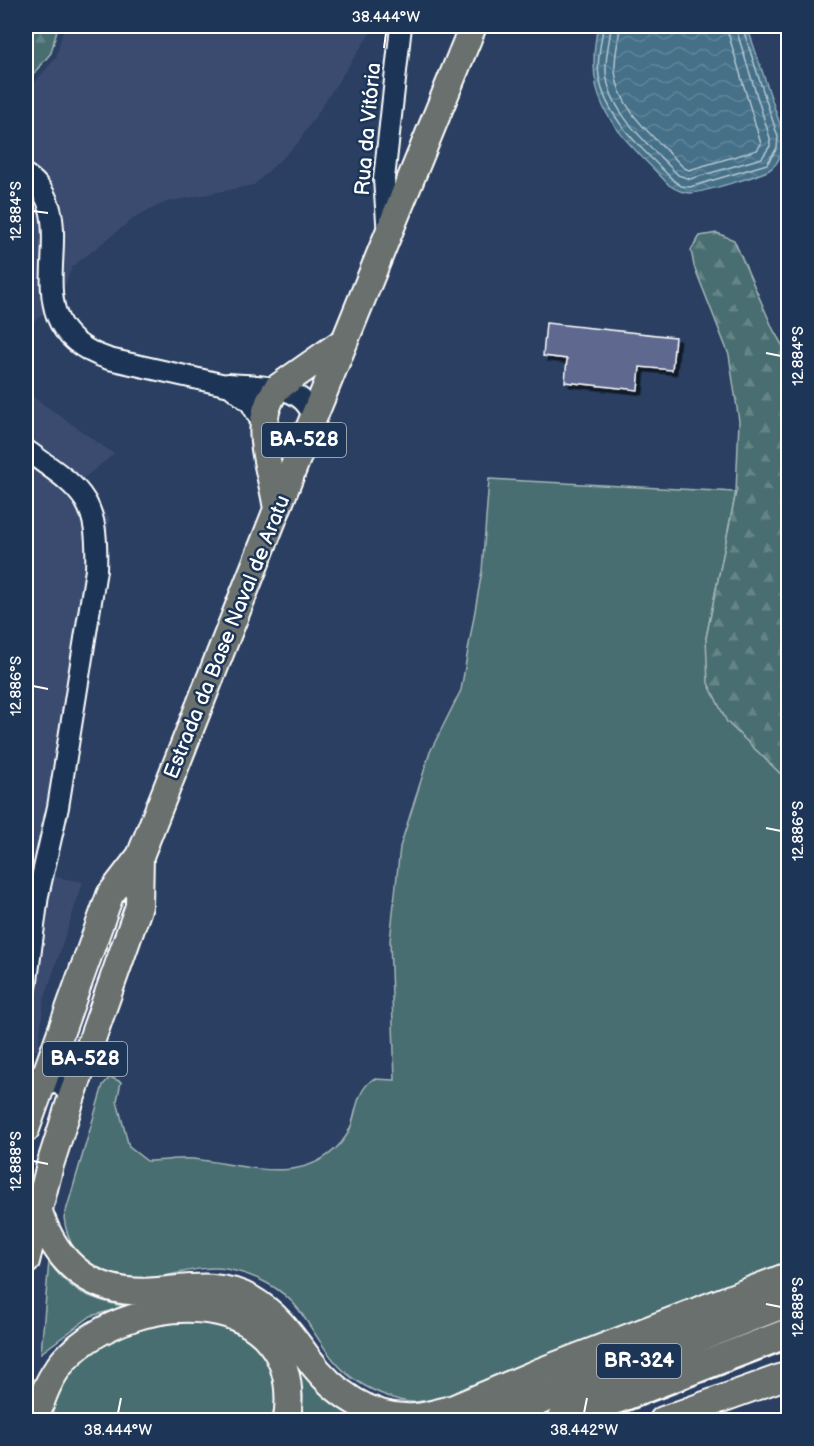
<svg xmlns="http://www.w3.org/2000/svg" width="814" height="1446" font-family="'Balsamiq Sans',sans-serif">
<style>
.built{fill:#3a4c70}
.grass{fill:#4a6e71;stroke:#a4b6b8;stroke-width:1.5}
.forest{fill:url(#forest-firs);stroke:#a4b6b8;stroke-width:1.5}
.water{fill:url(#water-waves);stroke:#8fa9b8;stroke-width:1.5}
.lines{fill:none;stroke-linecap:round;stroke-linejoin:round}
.shore{stroke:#b4c6cf;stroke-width:1.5}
.building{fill:#5e6990;stroke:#fff;stroke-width:1.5;filter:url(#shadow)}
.minor-casing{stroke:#fff;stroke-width:24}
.major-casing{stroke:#fff;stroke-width:30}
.highway-casing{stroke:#fff;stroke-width:33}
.minor{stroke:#1d3557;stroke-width:20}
.major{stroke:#6a706d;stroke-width:26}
.highway{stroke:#6a706d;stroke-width:28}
.ticks{fill:none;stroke:#fff;stroke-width:2}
.labels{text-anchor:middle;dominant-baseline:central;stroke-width:5;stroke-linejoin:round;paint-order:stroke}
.shield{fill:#1d3557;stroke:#bbc2cd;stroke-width:1.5}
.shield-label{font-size:20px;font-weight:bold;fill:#fff}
.street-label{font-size:21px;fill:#fff;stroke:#1d3557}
.neatline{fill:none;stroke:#fff;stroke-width:2}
.ticks-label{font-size:15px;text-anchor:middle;fill:#fff}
</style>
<defs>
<pattern id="forest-firs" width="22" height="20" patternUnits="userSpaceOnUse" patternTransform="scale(1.5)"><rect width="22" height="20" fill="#4a6e71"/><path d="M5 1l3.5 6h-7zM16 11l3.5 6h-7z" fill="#658486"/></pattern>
<pattern id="water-waves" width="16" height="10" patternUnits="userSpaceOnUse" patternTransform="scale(1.5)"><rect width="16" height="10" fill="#447088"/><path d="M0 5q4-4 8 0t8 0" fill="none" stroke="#60859a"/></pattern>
<filter id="shadow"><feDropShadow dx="4.5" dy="4.5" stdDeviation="0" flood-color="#0009"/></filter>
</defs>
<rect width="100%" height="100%" fill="#2a3f62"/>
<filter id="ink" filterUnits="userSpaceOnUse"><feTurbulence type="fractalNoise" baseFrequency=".0167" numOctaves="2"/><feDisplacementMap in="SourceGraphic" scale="12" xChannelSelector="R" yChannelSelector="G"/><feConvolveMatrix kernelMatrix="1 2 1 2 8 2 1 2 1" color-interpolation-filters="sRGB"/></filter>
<g filter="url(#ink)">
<!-- built -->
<path class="built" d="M 64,26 L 375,26 L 297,144 L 254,185 L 167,202 L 138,215 L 72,267 L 58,303 L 26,327 L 26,92 L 56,58 Z
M 26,392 L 114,454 L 80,481 L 110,518 L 50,876 L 83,882 L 44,1000 L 38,1051 L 26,1046 Z"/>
<!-- grass -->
<path class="grass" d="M 489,479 L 736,492 L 706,638 L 770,762 L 788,781 L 788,1261 C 705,1293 622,1326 539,1359 C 498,1375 460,1398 415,1402 C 400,1403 373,1391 360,1383 C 332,1367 317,1335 299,1310 C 282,1287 253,1274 226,1269 C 206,1265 182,1273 163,1276 C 114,1284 71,1271 64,1218 L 103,1085 L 110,1077 L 121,1082 L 117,1101 L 129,1147 L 147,1161 C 162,1161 178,1158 193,1159 C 243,1164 302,1188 341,1143 C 360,1122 350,1097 373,1079 L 395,1080 L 390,941 L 400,847 L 430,752 L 461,690 L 482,571 Z
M 49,1261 C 67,1291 92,1299 125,1307 L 91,1316 L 41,1353 Z
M 178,1316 C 193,1319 214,1319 228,1326 C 269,1346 282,1376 272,1420 L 47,1420 C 54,1400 63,1374 79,1358 C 101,1336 148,1325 178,1316 Z
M 284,1343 C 306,1376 325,1407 365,1420 L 300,1420 L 303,1395 Z"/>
<!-- forest -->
<path class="forest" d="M 26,26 L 58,26 L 51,53 L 26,83 Z
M 717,233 L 734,240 L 774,331 L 788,355 L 788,781 L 727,722 L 708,683 L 706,638 L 736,492 L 739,421 L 729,355 L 694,266 L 691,250 L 700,236 Z"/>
<!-- water -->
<path class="water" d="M 598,26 L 747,26 L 784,136 C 783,148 781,163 769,170 C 758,176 704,192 691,193 C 682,193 676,190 669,185 C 618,131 581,107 598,26 Z"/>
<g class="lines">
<!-- shore -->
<path class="shore" d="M 603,26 C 602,42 596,59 599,76 C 605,119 645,151 673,180 L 681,186 L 690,187 L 767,164 L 777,148 L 778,137 L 742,26
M 611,26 C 610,41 605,56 606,72 C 609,114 652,147 678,175 L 690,179 L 762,158 L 770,146 L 770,138 L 735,26
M 620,26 C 619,41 614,56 615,71 C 618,111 659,141 684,168 L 689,170 L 757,150 L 761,144 L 726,26"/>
</g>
<!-- building -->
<path class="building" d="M 546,323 L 675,337 L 672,370 L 640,367 L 638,390 L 565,382 L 567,359 L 543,356 Z"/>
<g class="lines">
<!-- minor casing -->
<g class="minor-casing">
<path id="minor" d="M 26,175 C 93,221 0,323 109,359 L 230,386 L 251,403 L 276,447 L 289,450 L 304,441
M 388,235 L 384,179 L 401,26
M 228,384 C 257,387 304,382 313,418
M 26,450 C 82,490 99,497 96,570 L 58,807 L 38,895 L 26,988
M 26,1075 L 60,1084 L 72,1096"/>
</g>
<!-- major casing -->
<g class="major-casing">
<path id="major" d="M 277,510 C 272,468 249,427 277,388 L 344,341
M 26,1129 L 110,895 L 140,856
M 38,1209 C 57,1267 95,1297 158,1291 C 191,1288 220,1282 251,1299 C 277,1314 291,1335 308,1358 C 333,1392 371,1420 415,1417 C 429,1416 442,1411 455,1408
M 26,1261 L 50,1165 L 72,1096 L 139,906 L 140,856 L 304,441 L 473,26
M 440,1414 L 539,1372 L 788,1276
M 36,1420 C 41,1398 49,1377 65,1359 C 135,1285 306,1283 287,1420
M 663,1420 L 788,1375"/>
</g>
<!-- highway casing -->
<g class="highway-casing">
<path id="highway" d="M 490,1420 L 788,1302
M 562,1420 L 788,1333"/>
</g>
<!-- minor -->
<use href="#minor" class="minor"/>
<!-- major -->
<use href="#major" class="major"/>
<!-- highway -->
<use href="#highway" class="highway"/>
</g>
</g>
<!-- ticks -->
<path class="ticks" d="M 384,48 L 386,33M 33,211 L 48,213M 766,353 L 781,356M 33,686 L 48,689M 766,828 L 781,831M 33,1161 L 48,1164M 766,1304 L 781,1307M 118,1413 L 121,1398M 584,1413 L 587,1398"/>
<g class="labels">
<!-- shield labels -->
<g class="shield">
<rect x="262" y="423" width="84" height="34" rx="4.5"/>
<rect x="43" y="1042" width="84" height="34" rx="4.5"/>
<rect x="597" y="1344" width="84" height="34" rx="4.5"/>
</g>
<g class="shield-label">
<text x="304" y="440">BA-528</text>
<text x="85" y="1059">BA-528</text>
<text x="639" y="1361">BR-324</text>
</g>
<!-- street labels -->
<g class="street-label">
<text transform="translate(368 129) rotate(-85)">Rua da Vitória</text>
<text transform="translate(227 637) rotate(-68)">Estrada da Base Naval de Aratu</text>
</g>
</g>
<!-- margin -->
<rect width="814" height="1446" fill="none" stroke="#1d3557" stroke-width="66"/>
<rect x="33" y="33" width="748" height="1380" class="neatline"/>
<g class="ticks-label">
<text x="386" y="22">38.444°W</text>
<text transform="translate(16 211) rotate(-90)" y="5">12.884°S</text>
<text transform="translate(798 356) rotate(-90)" y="5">12.884°S</text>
<text transform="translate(16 686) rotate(-90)" y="5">12.886°S</text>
<text transform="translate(798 831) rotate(-90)" y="5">12.886°S</text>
<text transform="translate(16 1161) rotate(-90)" y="5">12.888°S</text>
<text transform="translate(798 1307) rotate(-90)" y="5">12.888°S</text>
<text x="118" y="1435">38.444°W</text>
<text x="584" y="1435">38.442°W</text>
</g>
</svg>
